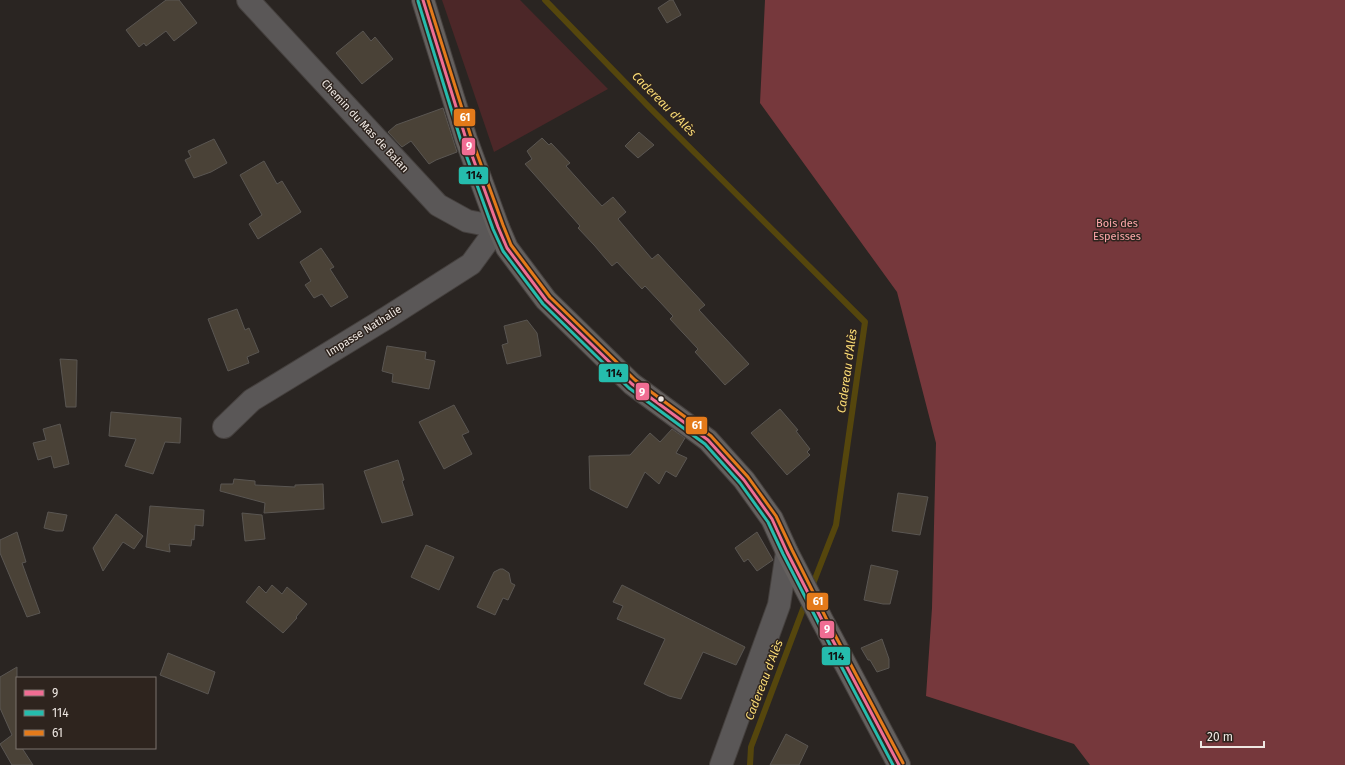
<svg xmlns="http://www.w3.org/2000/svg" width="1345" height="765" font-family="'Fira Sans',sans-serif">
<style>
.green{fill:#4c2728}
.forest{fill:#76383c}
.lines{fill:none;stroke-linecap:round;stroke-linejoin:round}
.stream{stroke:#55460d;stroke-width:6}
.building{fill:#4a4237;stroke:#5a5652}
.minor-casing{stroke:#45403e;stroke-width:24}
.major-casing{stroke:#45403e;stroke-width:24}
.minor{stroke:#5a5757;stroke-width:22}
.major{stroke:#64605e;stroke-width:22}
.bus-1-casing{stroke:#2e241e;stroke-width:6}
.bus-2-casing{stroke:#2e241e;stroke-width:6}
.bus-3-casing{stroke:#2e241e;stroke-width:6}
.bus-1{stroke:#f06d93;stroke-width:3}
.bus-2{stroke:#25bcad;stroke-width:3}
.bus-3{stroke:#e47a1a;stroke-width:3}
.bus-dot{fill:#eee7e2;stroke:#2e241e;stroke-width:1.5}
.labels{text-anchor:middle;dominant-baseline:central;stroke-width:3;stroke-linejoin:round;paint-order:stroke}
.street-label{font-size:11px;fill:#eee7e2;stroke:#2e241e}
.park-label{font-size:11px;fill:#ffa8ab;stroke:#2e241e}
.water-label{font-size:12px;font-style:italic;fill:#fadc75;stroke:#2e241e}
.line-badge{stroke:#2e241e;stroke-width:1.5}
.badge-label{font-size:11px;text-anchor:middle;font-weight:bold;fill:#fff}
.pale-badge-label{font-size:11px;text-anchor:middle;font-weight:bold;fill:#111}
</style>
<rect width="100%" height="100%" fill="#2a2522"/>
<!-- green -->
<path class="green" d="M 442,0 L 520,0 L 608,89 L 494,152 Z"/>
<!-- forest -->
<path class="forest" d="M 765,0 L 1345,0 L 1345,765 L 1090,765 L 1074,744 L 926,696 L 932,608 L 936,443 L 897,292 L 760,103 Z"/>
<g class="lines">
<!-- stream -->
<path class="stream" d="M 545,0 L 650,108 L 865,322 L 836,525 L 811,589
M 750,765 L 751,747 L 806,601"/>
</g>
<!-- building -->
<path class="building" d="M 166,0 L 179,0 L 197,23 L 174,41 L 166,31 L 146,46 L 144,43 L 139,47 L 126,30 Z
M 670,0 L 673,0 L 681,15 L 667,23 L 658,8 Z
M 363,31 L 371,41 L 375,37 L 393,59 L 362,84 L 336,53 Z
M 443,108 L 457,152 L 436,160 L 429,164 L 411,141 L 402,147 L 388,132 L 396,125 Z
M 639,132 L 654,145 L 638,158 L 625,146 Z
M 542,138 L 549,145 L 551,143 L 570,163 L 566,166 L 602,206 L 613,197 L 626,212 L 618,219 L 652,259 L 658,254 L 705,305 L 699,310 L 749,364 L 725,385 L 695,352 L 698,349 L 670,319 L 673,316 L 645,286 L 642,289 L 617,262 L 612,266 L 594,245 L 578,228 L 580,226 L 525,164 L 532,159 L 527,151 Z
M 214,139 L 227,163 L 211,172 L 194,178 L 185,160 L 191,157 L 188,151 Z
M 264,161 L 277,184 L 282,181 L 301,212 L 258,239 L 249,224 L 262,215 L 240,175 Z
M 321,248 L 334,267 L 330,269 L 348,297 L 331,307 L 322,294 L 314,298 L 305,285 L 311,281 L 300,262 Z
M 237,309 L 245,330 L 249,328 L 259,352 L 247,357 L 249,363 L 228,371 L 208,319 Z
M 527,320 L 537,333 L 541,356 L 507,364 L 502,345 L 508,343 L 504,326 Z
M 387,346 L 426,352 L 425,359 L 435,361 L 429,389 L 392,382 L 393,374 L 382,371 Z
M 60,359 L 77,360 L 76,407 L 66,407 Z
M 454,405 L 469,432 L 462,435 L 472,454 L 444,469 L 419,422 Z
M 780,409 L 798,430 L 796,431 L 810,449 L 807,452 L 810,455 L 787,475 L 751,433 Z
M 111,412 L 181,418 L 180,443 L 165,442 L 153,474 L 125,466 L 136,439 L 109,436 Z
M 60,424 L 69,464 L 54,468 L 51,456 L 38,460 L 33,443 L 46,440 L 43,429 Z
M 672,429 L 685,438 L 676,453 L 687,458 L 676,477 L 666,471 L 659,484 L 645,472 L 627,508 L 590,489 L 589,456 L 630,455 L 650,433 L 660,442 Z
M 398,460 L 404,480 L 402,481 L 413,515 L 382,523 L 364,471 Z
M 234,479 L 255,481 L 255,485 L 295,487 L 295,485 L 323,484 L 324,509 L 264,513 L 265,503 L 220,491 L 221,484 L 233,484 Z
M 898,493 L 928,497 L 920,535 L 892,531 Z
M 150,506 L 204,510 L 203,526 L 195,525 L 194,540 L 192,539 L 191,546 L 169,544 L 170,552 L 146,547 Z
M 48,512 L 67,515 L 63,531 L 56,531 L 44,528 Z
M 242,513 L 262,515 L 265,539 L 245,541 Z
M 116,514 L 143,536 L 134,549 L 123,542 L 103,571 L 93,548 Z
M 17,532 L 26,562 L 22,563 L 40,613 L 27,617 L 0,553 L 0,540 Z
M 757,532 L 773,560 L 757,571 L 748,559 L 744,562 L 735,548 Z
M 426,545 L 454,557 L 439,590 L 411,577 Z
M 871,565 L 898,571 L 890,604 L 883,604 L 864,600 Z
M 500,569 L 503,569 L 509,573 L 511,583 L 515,585 L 508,600 L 503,598 L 495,615 L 477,607 L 494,572 Z
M 272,585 L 282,594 L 287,587 L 307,604 L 296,617 L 297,618 L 283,633 L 246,602 L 259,586 L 266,593 Z
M 622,585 L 745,647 L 736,665 L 703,652 L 681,699 L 669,696 L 644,684 L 665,639 L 617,619 L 623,606 L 613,602 Z
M 882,639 L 889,659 L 889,668 L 877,672 L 870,660 L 868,660 L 861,648 Z
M 168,653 L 215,672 L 208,694 L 160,675 Z
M 17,667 L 17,748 L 22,748 L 33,765 L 12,765 L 0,744 L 12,735 L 0,708 L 0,677 Z
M 786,734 L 808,746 L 799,765 L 770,765 Z"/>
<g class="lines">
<!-- minor casing -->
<g class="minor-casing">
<path id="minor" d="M 224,427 L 252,400 L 388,317 L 471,264 L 498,227 L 467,221 L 438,205 L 248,0
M 721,765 L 779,605 L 787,552"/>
</g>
<!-- major casing -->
<g class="major-casing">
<path id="major" d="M 423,0 L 466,139 L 498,227 L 507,248 L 546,300 L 632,384 L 708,440 L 744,480 L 772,519 L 787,552 L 822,620 L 899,765"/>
</g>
<!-- minor -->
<use href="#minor" class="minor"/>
<!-- major -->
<use href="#major" class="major"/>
<!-- bus-1 casing -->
<g class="bus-1-casing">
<path id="bus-1" d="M 423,0 L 466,139 L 498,227 L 507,248 L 546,300 L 632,384 L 708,440 L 744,480 L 772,519 L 787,552 L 822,620 L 899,765"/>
</g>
<!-- bus-2 casing -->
<g class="bus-2-casing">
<path id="bus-2" d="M 418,1 L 461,141 L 493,229 L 503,251 L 543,304 L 629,388 L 705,444 L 740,483 L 768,522 L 783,554 L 818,622 L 893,765"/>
</g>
<!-- bus-3 casing -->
<g class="bus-3-casing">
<path id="bus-3" d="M 428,0 L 471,137 L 503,225 L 511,245 L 550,297 L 635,380 L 711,436 L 748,477 L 776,516 L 792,550 L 826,618 L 903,763"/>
</g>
<!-- bus-1 -->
<use href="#bus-1" class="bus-1"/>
<!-- bus-2 -->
<use href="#bus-2" class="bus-2"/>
<!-- bus-3 -->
<use href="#bus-3" class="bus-3"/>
</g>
<!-- markers -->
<circle class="bus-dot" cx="661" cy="399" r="3.5"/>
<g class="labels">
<!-- street labels -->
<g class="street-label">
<text transform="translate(365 126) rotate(47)">Chemin du Mas de Balan</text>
<text transform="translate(364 331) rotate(-32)">Impasse Nathalie</text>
</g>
<!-- park labels -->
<g class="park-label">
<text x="1117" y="223">Bois des<tspan x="1117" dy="13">Espeisses</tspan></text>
</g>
<!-- water labels -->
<g class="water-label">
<text transform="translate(664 104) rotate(45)">Cadereau d'Alès</text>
<text transform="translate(847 371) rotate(-82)">Cadereau d'Alès</text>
<text transform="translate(764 680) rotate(-69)">Cadereau d'Alès</text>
</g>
</g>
<g class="line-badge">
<rect x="453" y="108" width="23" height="19" rx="4" fill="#e47a1a"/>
<rect x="461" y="137" width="15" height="19" rx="4" fill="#f06d93"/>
<rect x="458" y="166" width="31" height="19" rx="4" fill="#25bcad"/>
<rect x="598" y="363" width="31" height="20" rx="4" fill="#25bcad"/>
<rect x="635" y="382" width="15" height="19" rx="4" fill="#f06d93"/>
<rect x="685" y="416" width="23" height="19" rx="4" fill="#e47a1a"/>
<rect x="806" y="592" width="23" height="19" rx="4" fill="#e47a1a"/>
<rect x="819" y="620" width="16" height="19" rx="4" fill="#f06d93"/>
<rect x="821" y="646" width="30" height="20" rx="4" fill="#25bcad"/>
</g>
<g class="badge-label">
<text x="465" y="121">61</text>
<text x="469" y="150">9</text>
<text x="642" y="396">9</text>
<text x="697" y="429">61</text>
<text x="818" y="605">61</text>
<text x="827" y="633">9</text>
</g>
<g class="pale-badge-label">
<text x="474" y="179">114</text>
<text x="614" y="377">114</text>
<text x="836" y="660">114</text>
</g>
<!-- legend -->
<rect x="16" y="677" width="140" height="72" fill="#2e241e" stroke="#7b726c"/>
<rect x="24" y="690" width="20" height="6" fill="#f06d93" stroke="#7b726c"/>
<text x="52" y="697" font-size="12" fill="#eee7e2">9</text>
<rect x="24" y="710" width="20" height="6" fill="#25bcad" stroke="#7b726c"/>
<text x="52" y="717" font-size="12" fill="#eee7e2">114</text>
<rect x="24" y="730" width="20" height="6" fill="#e47a1a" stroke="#7b726c"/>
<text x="52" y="737" font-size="12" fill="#eee7e2">61</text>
<!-- scale -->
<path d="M1201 741v6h63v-6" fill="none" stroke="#eee7e2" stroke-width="2"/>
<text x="1207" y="741" font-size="12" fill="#eee7e2" stroke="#2e241e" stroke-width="3" paint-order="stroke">20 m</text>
</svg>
